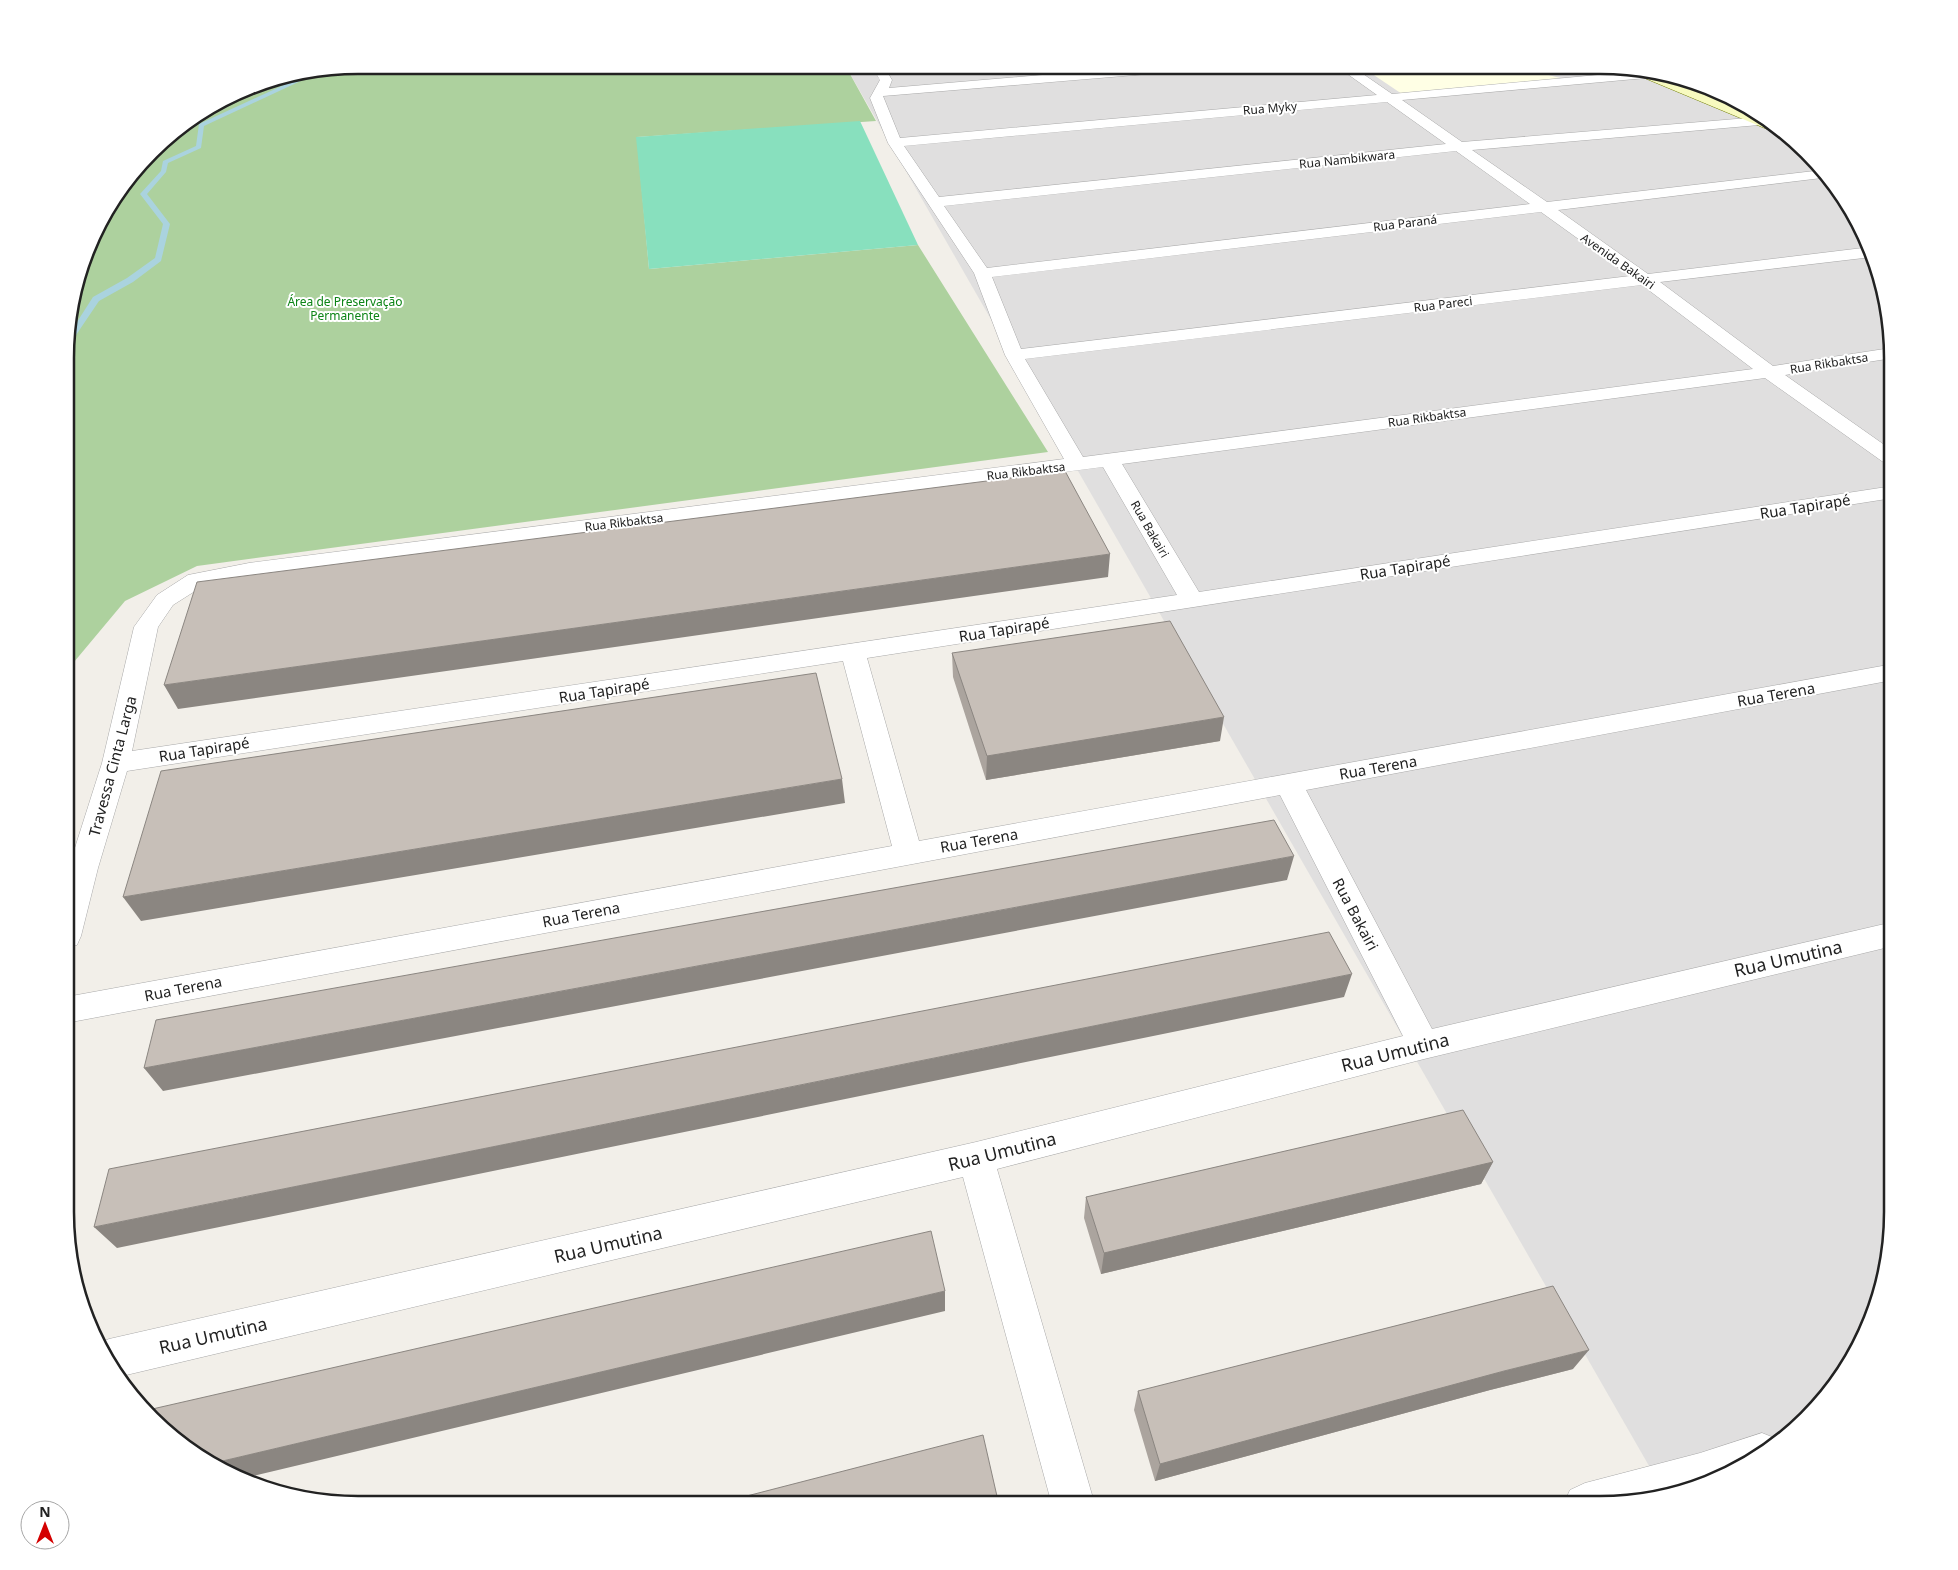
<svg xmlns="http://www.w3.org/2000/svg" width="1958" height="1570" font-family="'Noto Sans',sans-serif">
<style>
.residential{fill:#e0dfdf}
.education{fill:#ffffe5}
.forest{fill:#add19e}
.pitch{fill:#88e0be}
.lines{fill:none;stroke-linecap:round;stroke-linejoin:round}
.stream{fill:#aad3df;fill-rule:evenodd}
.street-casing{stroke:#a9a9a9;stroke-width:1}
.secondary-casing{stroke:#707d05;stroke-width:1}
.street{fill:#fff;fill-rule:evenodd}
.secondary{fill:#f7fabf;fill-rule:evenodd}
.wall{fill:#aba49e}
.shaded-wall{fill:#8b8681}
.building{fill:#c7bfb8;stroke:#8b8681}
.labels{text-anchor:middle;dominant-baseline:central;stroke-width:4;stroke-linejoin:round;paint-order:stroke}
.far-street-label{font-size:12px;fill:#222;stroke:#fff}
.far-park-label{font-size:12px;fill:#0c8416;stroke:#fff}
.street-label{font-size:15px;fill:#222;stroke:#fff}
.near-street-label{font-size:18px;fill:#222;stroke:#fff}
.rim{fill:none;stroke:#222;stroke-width:2.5}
</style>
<rect width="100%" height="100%" fill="#f2efe9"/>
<!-- residential -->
<path class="residential" d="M 845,65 L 1619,66 L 1712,87 L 1793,138 L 1833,180 L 1871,246 L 1893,358 L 1892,1231 L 1871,1324 L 1820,1405 L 1778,1445 L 1712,1483 L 1664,1492 Z"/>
<!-- education -->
<path class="education" d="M 1359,65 L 1513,66 L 1564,79 L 1402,94 Z"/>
<!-- forest -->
<path class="forest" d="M 411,65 L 845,65 L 876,121 L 637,137 L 649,269 L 918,245 L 1048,452 L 197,566 L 125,601 L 69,668 L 67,676 L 68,320 L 104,212 L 165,138 L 264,81 L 318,72 Z"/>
<!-- pitch -->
<path class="pitch" d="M 860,121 L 918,245 L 649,269 L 636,137 Z"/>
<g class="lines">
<!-- stream -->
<path class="stream" d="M 322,71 L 204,126 L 201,148 L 168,163 L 166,172 L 147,194 L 170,224 L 161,261 L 133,282 L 99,301 L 72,341 L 73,369 L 70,376 L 67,376 L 68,336 L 93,297 L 127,278 L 155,258 L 163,224 L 140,194 L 161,171 L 163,161 L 196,146 L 199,124 L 310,73 Z"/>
<!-- street casing -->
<g class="street-casing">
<path id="street" d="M 871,65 L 883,65 L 892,80 L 889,88 L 1160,65 L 1213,65 L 1207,69 L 883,96 L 900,138 L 1377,95 L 1335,65 L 1350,65 L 1392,94 L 1641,71 L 1652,73 L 1650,77 L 1646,78 L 1402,100 L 1462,142 L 1760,117 L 1766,121 L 1759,125 L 1472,150 L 1547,202 L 1823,170 L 1830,177 L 1558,210 L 1648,274 L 1871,247 L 1872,257 L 1660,282 L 1773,366 L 1891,348 L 1893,358 L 1785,375 L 1893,451 L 1893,466 L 1886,464 L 1765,378 L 1122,464 L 1199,592 L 1893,486 L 1893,498 L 867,658 L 919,841 L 1893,664 L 1893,680 L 1306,790 L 1432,1029 L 1893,922 L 1893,946 L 1424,1059 L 997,1169 L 1095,1505 L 1052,1505 L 963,1177 L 122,1376 L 97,1344 L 109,1339 L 976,1142 L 1403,1036 L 1280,795 L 66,1023 L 66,997 L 892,846 L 843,661 L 127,771 L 98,868 L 81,936 L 77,945 L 66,948 L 66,876 L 102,763 L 134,627 L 157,595 L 188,575 L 249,563 L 1064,459 L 1005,355 L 974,273 L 888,143 L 870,98 L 880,80 ZM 1387,102 L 1446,144 L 939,197 L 904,146 ZM 1456,151 L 1530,204 L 987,268 L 944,206 ZM 1541,212 L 1630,276 L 1021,349 L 992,277 ZM 1642,285 L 1753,369 L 1083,457 L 1025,359 ZM 1103,467 L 1177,595 L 132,751 L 158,627 L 173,605 L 203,586 L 249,577 Z
M 1762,1433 L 1777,1439 L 1779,1444 L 1712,1483 L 1600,1505 L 1563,1505 L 1570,1490 L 1585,1483 L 1700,1453 Z"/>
</g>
<!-- secondary casing -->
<g class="secondary-casing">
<path id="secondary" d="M 1640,71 C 1686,81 1743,107 1784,132 L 1774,132 L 1642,77 Z"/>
</g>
<!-- street -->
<use href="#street" class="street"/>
<!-- secondary -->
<use href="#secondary" class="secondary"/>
</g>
<!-- wall -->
<path class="wall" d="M 952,653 L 1220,741 L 986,780 L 953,677 Z
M 1493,1162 L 1481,1184 L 1101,1274 L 1084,1218 L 1086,1197 Z
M 1573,1369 L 1490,1390 L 1155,1481 L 1134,1410 L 1138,1391 Z"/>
<!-- shaded-wall -->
<path class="shaded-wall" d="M 1110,554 L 1108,577 L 178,709 L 164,685 Z
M 1224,717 L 1220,741 L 986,780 L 987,756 Z
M 842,779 L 845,803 L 141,921 L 123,897 Z
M 1294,856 L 1287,880 L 163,1091 L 144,1068 Z
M 1352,974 L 1344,997 L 117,1248 L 94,1227 Z
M 1493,1162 L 1481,1184 L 1101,1274 L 1104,1253 Z
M 945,1291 L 945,1311 L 240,1479 L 214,1463 Z
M 1589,1350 L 1573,1369 L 1490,1390 L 1155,1481 L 1160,1464 L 1504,1371 Z"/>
<!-- building -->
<path class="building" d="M 1065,471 L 1110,554 L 164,685 L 197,582 Z
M 1170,621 L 1224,717 L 987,756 L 952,653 Z
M 816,673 L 842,779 L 123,897 L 161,771 Z
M 1274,820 L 1294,856 L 144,1068 L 156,1020 Z
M 1329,932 L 1352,974 L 94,1227 L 109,1169 Z
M 1463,1110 L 1493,1162 L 1104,1253 L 1086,1197 Z
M 931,1231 L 945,1291 L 214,1463 L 165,1432 L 148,1410 Z
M 1553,1286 L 1589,1350 L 1504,1371 L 1160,1464 L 1138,1391 Z
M 983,1435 L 999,1505 L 712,1505 Z"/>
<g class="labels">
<!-- far-street labels -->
<g class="far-street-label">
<text transform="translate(1270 108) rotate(-5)">Rua Myky</text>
<text transform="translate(1347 159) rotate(-6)">Rua Nambikwara</text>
<text transform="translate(1405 223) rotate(-7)">Rua Paraná</text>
<text transform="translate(1618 261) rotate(35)">Avenida Bakairi</text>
<text transform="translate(1443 304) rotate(-7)">Rua Pareci</text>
<text transform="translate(1829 363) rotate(-9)">Rua Rikbaktsa</text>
<text transform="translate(1427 417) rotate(-8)">Rua Rikbaktsa</text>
<text transform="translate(1026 471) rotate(-7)">Rua Rikbaktsa</text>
<text transform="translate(624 522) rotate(-7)">Rua Rikbaktsa</text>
<text transform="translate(1150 529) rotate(60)">Rua Bakairi</text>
</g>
<!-- far-park labels -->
<g class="far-park-label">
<text x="345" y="301">Área de Preservação<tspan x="345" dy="14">Permanente</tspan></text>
</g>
<!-- street labels -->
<g class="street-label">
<text transform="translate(1805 506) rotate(-9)">Rua Tapirapé</text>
<text transform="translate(1405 567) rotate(-9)">Rua Tapirapé</text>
<text transform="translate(1004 629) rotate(-9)">Rua Tapirapé</text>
<text transform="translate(604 690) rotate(-9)">Rua Tapirapé</text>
<text transform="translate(1776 694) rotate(-10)">Rua Terena</text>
<text transform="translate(204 749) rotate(-9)">Rua Tapirapé</text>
<text transform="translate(112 766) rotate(-75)">Travessa Cinta Larga</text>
<text transform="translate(1378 767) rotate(-10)">Rua Terena</text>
<text transform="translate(979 840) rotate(-10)">Rua Terena</text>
<text transform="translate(581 914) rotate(-11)">Rua Terena</text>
<text transform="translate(1356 914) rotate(62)">Rua Bakairi</text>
<text transform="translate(183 988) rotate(-11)">Rua Terena</text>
</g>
<!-- near-street labels -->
<g class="near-street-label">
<text transform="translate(1788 958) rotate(-13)">Rua Umutina</text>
<text transform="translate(1395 1052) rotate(-14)">Rua Umutina</text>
<text transform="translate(1002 1151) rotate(-14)">Rua Umutina</text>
<text transform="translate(608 1244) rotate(-13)">Rua Umutina</text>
<text transform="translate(213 1335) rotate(-13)">Rua Umutina</text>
</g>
</g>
<!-- crop -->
<path d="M0 0H1958V1570H0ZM358 74H1600A284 284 0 0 1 1884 358V1212A284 284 0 0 1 1600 1496H358A284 284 0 0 1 74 1212V358A284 284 0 0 1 358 74Z" fill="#fff" fill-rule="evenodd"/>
<path class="rim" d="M358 74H1600A284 284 0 0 1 1884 358V1212A284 284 0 0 1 1600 1496H358A284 284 0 0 1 74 1212V358A284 284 0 0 1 358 74Z"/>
<!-- north arrow -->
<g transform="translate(45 1525)"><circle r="24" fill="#ffffff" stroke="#a7a7a7"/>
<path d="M0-4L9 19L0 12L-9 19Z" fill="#d40000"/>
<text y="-8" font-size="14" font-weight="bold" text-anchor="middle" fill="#222222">N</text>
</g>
</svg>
